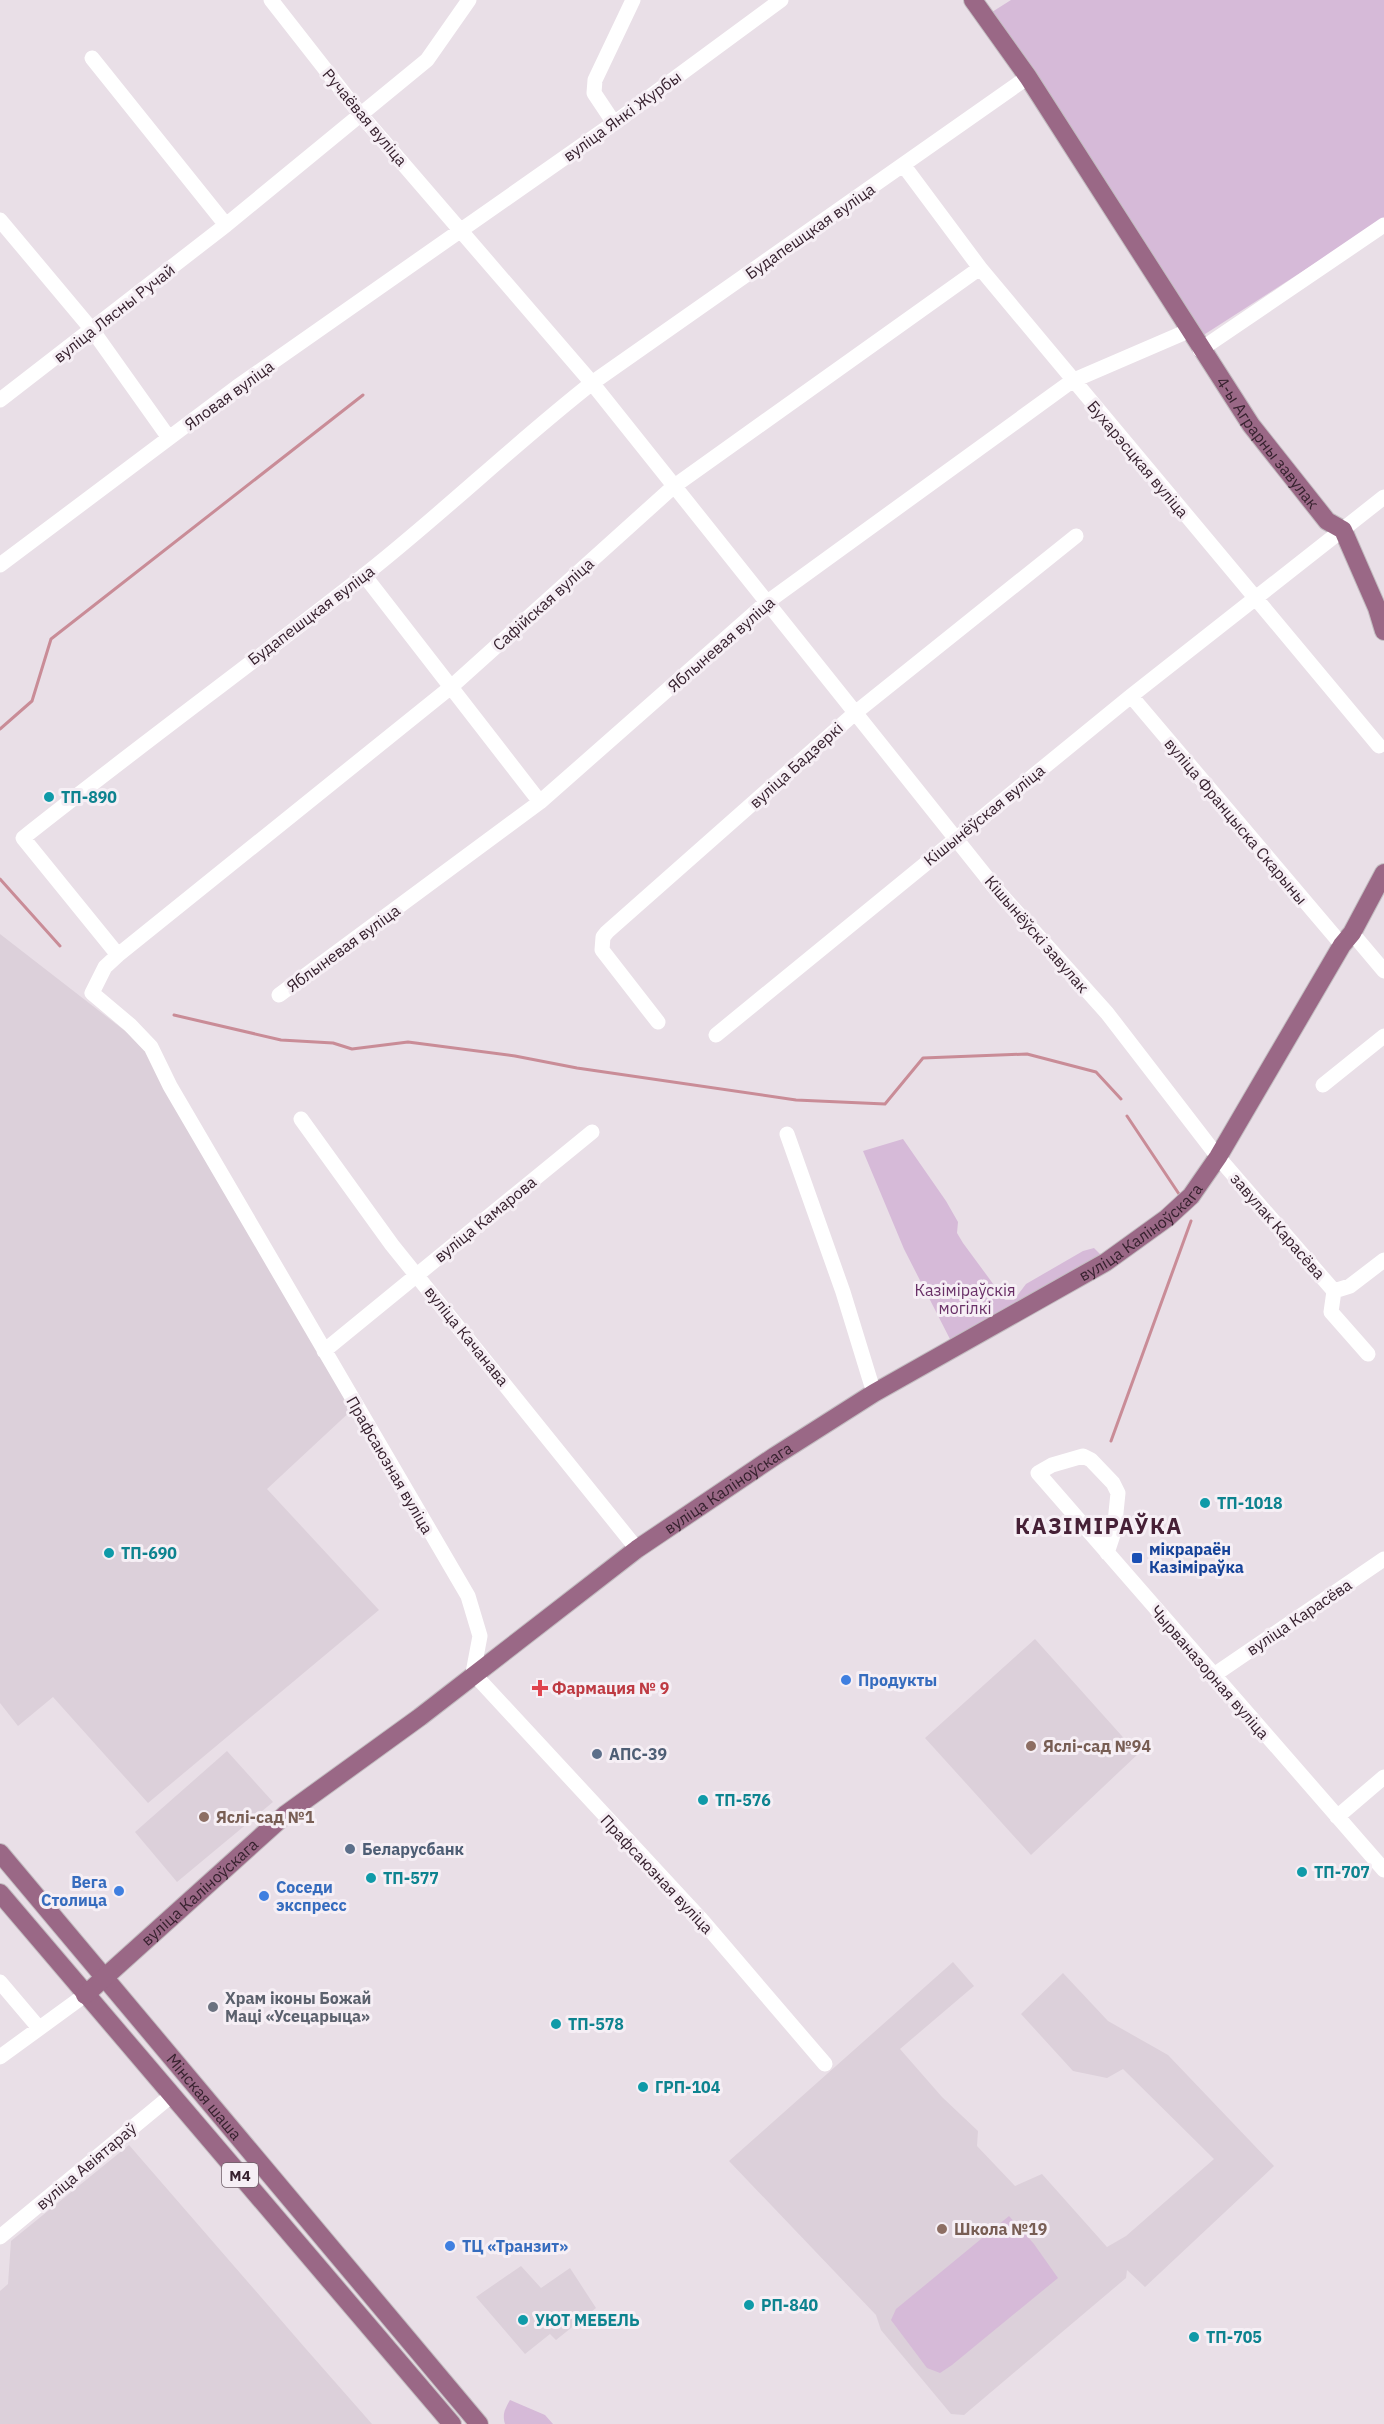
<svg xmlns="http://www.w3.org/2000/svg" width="1384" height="2424" font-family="'IBM Plex Sans',sans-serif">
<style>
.built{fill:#dcd0da}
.green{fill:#d6bad8}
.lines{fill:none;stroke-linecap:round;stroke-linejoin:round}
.stream{stroke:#c98c97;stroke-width:3}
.major-casing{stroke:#c3bdc1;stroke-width:20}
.minor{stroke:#fff;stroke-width:15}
.major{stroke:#9a6886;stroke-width:18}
.culture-dot{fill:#0f9aa8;stroke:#f6eff5;stroke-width:2}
.transit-dot{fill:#1a4fb4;stroke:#f6eff5;stroke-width:2}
.shop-dot{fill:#3f7fe0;stroke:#f6eff5;stroke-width:2}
.health-dot{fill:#e0444e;stroke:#f6eff5;stroke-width:2}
.education-dot{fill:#8d6e63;stroke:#f6eff5;stroke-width:2}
.service-dot{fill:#5c6f8a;stroke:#f6eff5;stroke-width:2}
.worship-dot{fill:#6b7280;stroke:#f6eff5;stroke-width:2}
.labels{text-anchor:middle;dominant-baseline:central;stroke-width:6;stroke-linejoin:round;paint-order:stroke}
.shield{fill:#f6eff5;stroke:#70606a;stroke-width:1.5}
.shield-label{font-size:15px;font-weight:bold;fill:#37222f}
.street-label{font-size:16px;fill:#37222f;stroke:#f6eff5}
.culture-label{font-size:16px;font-weight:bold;fill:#0d838f;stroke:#f6eff5;text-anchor:start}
.park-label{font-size:16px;fill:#693067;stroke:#f6eff5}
.transit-label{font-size:16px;font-weight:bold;fill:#164399;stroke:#f6eff5;text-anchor:start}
.shop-label{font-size:16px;font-weight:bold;fill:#366cbe;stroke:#f6eff5;text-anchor:start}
.health-label{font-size:16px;font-weight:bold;fill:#be3a42;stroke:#f6eff5;text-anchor:start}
.education-label{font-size:16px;font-weight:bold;fill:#785e54;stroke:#f6eff5;text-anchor:start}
.service-label{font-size:16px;font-weight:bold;fill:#4e5e75;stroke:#f6eff5;text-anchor:start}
.worship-label{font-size:16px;font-weight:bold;fill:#5b616d;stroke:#f6eff5;text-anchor:start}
.district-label{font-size:22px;font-weight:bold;letter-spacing:1.5px;fill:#462036;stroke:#f6eff5}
</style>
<rect width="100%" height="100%" fill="#e9dfe7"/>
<!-- built -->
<path class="built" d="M 0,934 L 156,1055 L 354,1408 L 267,1489 L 379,1610 L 148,1803 L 53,1697 L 18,1726 L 0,1703 Z
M 1035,1639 L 1138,1754 L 1031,1855 L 925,1738 Z
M 227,1751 L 273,1802 L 177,1882 L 135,1832 Z
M 953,1962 L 974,1986 L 900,2049 L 942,2097 L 978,2131 L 977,2146 L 1015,2186 L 1042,2174 L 1107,2247 L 1126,2236 L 1214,2159 L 1123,2069 L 1107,2078 L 1073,2071 L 1021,2014 L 1063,1973 L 1108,2021 L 1168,2055 L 1274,2166 L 1145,2287 L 1127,2270 L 1126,2278 L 964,2415 L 951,2414 L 881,2330 L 876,2315 L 729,2161 Z
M 129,2145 L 306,2349 L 372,2424 L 0,2424 L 0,2291 L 8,2284 L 11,2241 Z
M 521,2266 L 541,2288 L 570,2268 L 596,2308 L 556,2340 L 550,2334 L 525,2354 L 476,2297 Z"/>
<!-- green -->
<path class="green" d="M 1011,0 L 1384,0 L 1384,219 L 1202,336 L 992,12 Z
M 903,1139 L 946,1201 L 958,1222 L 957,1233 L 963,1243 L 1005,1300 L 1014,1300 L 1026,1284 L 1083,1251 L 1094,1248 L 1101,1255 L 953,1345 L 904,1249 L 863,1151 Z
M 1009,2216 L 1034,2244 L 1058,2278 L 952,2365 L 940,2373 L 927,2368 L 891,2320 L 896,2309 Z
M 510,2400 L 545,2415 L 553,2424 L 505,2424 C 502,2414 505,2409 510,2400 Z"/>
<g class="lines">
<!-- stream -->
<path class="stream" d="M 0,729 L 32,701 L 51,639 L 363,395
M 0,879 L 60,946
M 174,1015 L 281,1040 L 333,1043 L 352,1049 L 408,1042 L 515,1056 L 577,1068 L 796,1100 L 885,1104 L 923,1058 L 1027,1054 L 1096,1072 L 1121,1099
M 1127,1116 L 1179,1194
M 1111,1441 L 1191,1221"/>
<!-- major casing -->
<g class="major-casing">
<g id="major">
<path id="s1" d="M 973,0 L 1028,77 L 1251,425 L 1327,521 L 1343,530 L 1377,608 L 1384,631"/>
<path id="s2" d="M 0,1853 L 479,2424"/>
<path d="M 0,1893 L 452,2424"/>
<path id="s3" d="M 85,1995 L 286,1814 L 420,1717 L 637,1549 L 775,1456 L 874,1393 L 1106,1262 L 1167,1218 L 1191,1196 L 1218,1157 L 1342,945 L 1352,933 L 1384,873"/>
</g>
</g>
<!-- minor -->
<path class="minor" d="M 271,0 L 361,115 L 592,383 L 996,889 L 1107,1013 L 1218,1157 L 1334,1291 L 1331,1312 L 1368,1354
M 92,58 L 226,225
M 614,123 L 594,93 L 595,80 L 633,0
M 904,166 L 980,268 L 1379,746
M 0,220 L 93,331 L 169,438
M 1200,350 L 1384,225
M 0,400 L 226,225 L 427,60 L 469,0
M 0,565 L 237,387 L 614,123 L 781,0
M 364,575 L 540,802
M 1131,696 L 1342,945
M 1352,933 L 1384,971
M 118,955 L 451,687 L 673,487 L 980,268
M 279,995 L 540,802 L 766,603 L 1072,381 L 1188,331
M 658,1022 L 602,950 L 603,937 L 607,932 L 855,713 L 1076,536
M 716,1035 L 1131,696 L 1384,497
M 1323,1085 L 1384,1036
M 301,1119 L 392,1245 L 637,1549
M 787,1134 L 843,1292 L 874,1393
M 1334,1291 L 1350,1286 L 1384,1260
M 324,1351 L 592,1132
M 1107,1553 L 1114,1532 L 1118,1493 L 1113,1483 L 1091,1460 L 1083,1456 L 1052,1465 L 1038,1473 L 1384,1870
M 1214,1675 L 1384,1559
M 1337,1817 L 1384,1777
M 0,1982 L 39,2028
M 0,2057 L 85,1995
M 825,2064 L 700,1918 L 473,1673 L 480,1636 L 468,1596 L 170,1086 L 151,1047 L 130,1025 L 92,993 L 105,967 L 118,955 L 23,838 C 135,749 250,665 362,577 C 441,515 513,445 592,383 L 1028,77
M 0,2237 L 172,2095"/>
<!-- major -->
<use href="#major" class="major"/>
</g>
<!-- markers -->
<g class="culture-dot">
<circle cx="49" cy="797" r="6"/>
<circle cx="1205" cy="1503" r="6"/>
<circle cx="109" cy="1553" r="6"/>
<circle cx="703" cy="1800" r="6"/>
<circle cx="1302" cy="1872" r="6"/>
<circle cx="371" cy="1878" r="6"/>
<circle cx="556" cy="2024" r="6"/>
<circle cx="643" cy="2087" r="6"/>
<circle cx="749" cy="2305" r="6"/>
<circle cx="523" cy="2320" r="6"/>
<circle cx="1194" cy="2337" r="6"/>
</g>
<rect class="transit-dot" x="1131" y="1552" width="12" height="12" rx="3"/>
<g class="shop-dot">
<circle cx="846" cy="1680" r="6"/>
<circle cx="119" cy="1891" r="6"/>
<circle cx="264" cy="1896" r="6"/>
<circle cx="450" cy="2246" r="6"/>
</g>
<path class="health-dot" d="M537 1679h6v6h6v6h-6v6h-6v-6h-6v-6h6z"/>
<g class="education-dot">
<circle cx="1031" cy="1746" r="6"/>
<circle cx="204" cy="1817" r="6"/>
<circle cx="942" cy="2229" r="6"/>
</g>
<g class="service-dot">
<circle cx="597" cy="1754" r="6"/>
<circle cx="350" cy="1849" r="6"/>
</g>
<circle class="worship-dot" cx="213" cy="2007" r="6"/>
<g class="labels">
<!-- shield labels -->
<rect class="shield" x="222" y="2163" width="36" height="24" rx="4.5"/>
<g class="shield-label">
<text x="240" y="2175">М4</text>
</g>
<!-- street labels -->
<g class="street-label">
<text transform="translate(622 116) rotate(-36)">вуліца Янкі Журбы</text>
<text transform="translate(365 117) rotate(50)">Ручаёвая вуліца</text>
<text transform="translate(810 231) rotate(-35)">Будапешцкая вуліца</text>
<text transform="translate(114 313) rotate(-38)">вуліца Лясны Ручай</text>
<text transform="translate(229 395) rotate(-36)">Яловая вуліца</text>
<text stroke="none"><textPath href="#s1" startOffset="532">4-ы Аграрны завулак</textPath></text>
<text transform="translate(1138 459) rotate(50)">Бухарэсцкая вуліца</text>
<text transform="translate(543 604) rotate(-42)">Сафійская вуліца</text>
<text transform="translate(311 615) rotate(-37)">Будапешцкая вуліца</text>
<text transform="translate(721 644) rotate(-41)">Яблыневая вуліца</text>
<text transform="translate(796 765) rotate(-42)">вуліца Бадзеркі</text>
<text transform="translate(984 815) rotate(-39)">Кішынёўская вуліца</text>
<text transform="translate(1236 821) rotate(50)">вуліца Францыска Скарыны</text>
<text transform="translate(1037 934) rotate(49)">Кішынёўскі завулак</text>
<text transform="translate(343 948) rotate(-36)">Яблыневая вуліца</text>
<text transform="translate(485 1219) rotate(-39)">вуліца Камарова</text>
<text transform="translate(1278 1226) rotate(49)">завулак Карасёва</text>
<text stroke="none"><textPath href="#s3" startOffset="1306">вуліца Каліноўскага</textPath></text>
<text transform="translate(467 1336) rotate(51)">вуліца Качанава</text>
<text transform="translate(390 1465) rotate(60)">Прафсаюзная вуліца</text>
<text stroke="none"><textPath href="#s3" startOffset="820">вуліца Каліноўскага</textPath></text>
<text transform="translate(1299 1617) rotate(-34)">вуліца Карасёва</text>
<text transform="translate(1210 1672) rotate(49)">Чырваназорная вуліца</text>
<text transform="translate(657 1874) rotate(47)">Прафсаюзная вуліца</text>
<text stroke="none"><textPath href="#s3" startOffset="154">вуліца Каліноўскага</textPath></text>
<text stroke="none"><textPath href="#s2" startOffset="318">Мінская шаша</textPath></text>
<text transform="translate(86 2166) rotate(-40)">вуліца Авіятараў</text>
</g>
<!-- culture labels -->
<g class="culture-label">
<text x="61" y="797">ТП-890</text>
<text x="1217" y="1503">ТП-1018</text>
<text x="121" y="1553">ТП-690</text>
<text x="715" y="1800">ТП-576</text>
<text x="1314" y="1872">ТП-707</text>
<text x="383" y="1878">ТП-577</text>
<text x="568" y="2024">ТП-578</text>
<text x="655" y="2087">ГРП-104</text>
<text x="761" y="2305">РП-840</text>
<text x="535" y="2320">УЮТ МЕБЕЛЬ</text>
<text x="1206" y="2337">ТП-705</text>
</g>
<!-- park labels -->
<g class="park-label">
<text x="965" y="1290">Казіміраўскія<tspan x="965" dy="18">могілкі</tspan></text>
</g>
<!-- transit labels -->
<g class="transit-label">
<text x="1149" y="1549">мікрараён<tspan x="1149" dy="18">Казіміраўка</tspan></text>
</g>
<!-- shop labels -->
<g class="shop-label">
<text x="858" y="1680">Продукты</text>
<text x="107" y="1882" text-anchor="end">Вега<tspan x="107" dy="18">Столица</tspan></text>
<text x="276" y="1887">Соседи<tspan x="276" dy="18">экспресс</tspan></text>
<text x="462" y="2246">ТЦ «Транзит»</text>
</g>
<!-- health labels -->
<g class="health-label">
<text x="552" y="1688">Фармация № 9</text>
</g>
<!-- education labels -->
<g class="education-label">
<text x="1043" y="1746">Яслі-сад №94</text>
<text x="216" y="1817">Яслі-сад №1</text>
<text x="954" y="2229">Школа №19</text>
</g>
<!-- service labels -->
<g class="service-label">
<text x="609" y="1754">АПС-39</text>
<text x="362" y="1849">Беларусбанк</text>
</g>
<!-- worship labels -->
<g class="worship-label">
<text x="225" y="1998">Храм іконы Божай<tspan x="225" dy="18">Маці «Усецарыца»</tspan></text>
</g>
<!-- district labels -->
<g class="district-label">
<text x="1099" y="1525">КАЗІМІРАЎКА</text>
</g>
</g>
</svg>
